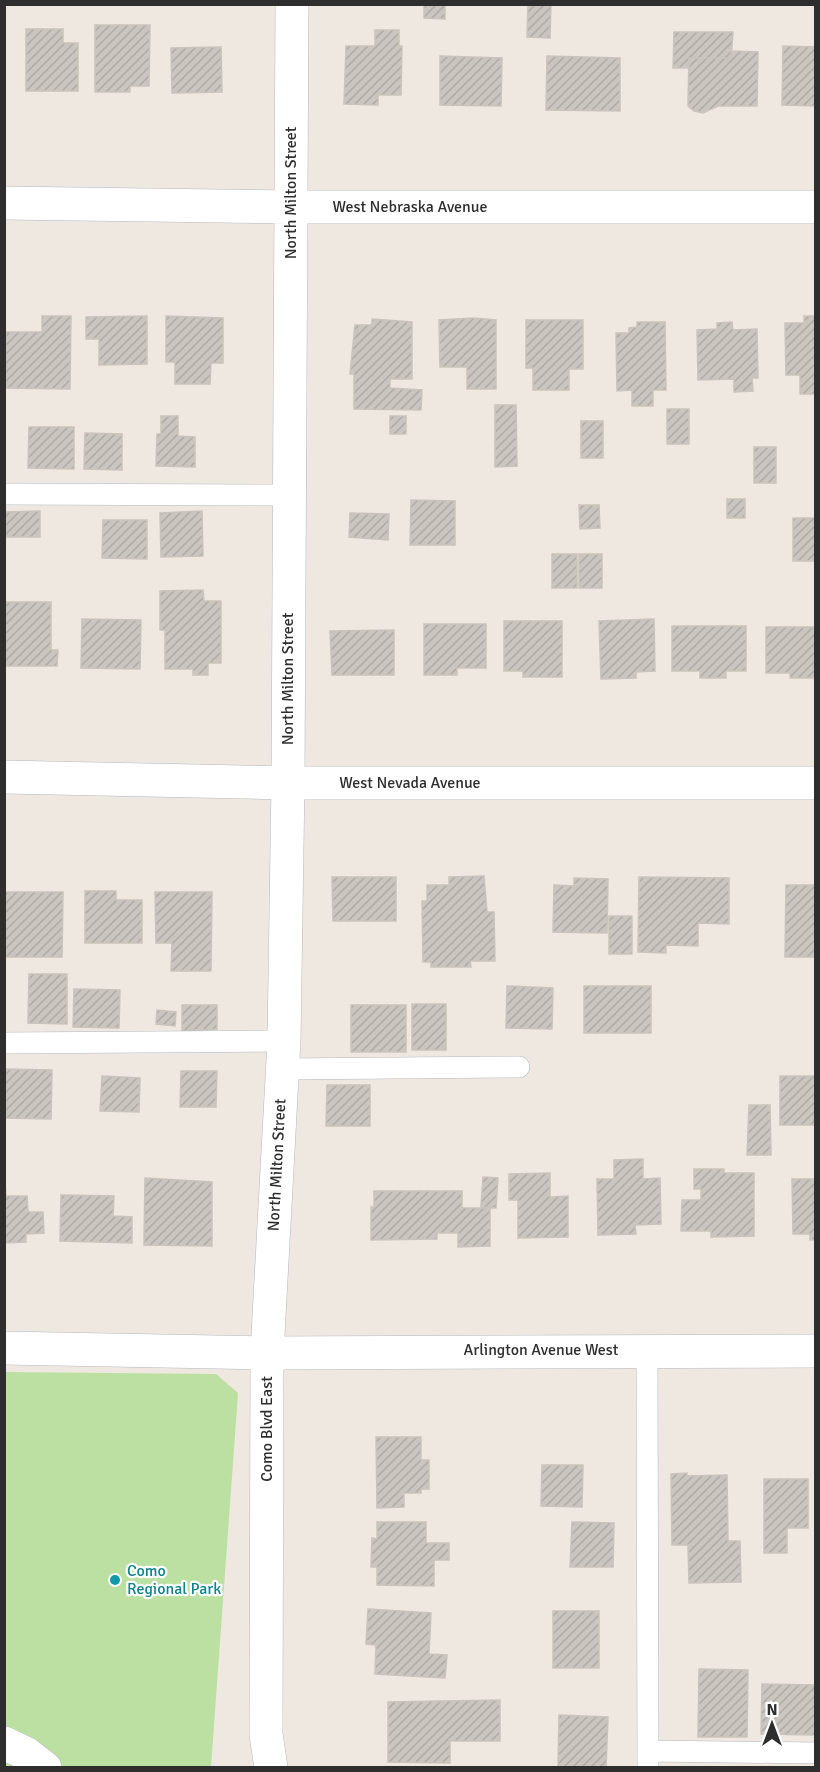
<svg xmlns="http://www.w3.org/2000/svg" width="820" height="1772" font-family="Signika,sans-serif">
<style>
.park{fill:#bbe0a2}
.building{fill:url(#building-hatch);stroke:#cac3bb;stroke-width:1.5}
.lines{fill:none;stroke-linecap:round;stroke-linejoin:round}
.lane-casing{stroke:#b5b8c0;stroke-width:22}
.street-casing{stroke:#b5b8c0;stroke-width:34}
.lane{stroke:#fff;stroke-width:21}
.street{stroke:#fff;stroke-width:33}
.culture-dot{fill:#0f9aa8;stroke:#fff;stroke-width:2}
.labels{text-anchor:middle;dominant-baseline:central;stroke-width:4.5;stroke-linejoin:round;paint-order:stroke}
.street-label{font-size:16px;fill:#2e2e2e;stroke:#fff}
.culture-label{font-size:16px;fill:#0d838f;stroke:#fff;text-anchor:start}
</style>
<defs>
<pattern id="building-hatch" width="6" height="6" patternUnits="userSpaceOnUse" patternTransform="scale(1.5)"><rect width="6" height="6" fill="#cac6bf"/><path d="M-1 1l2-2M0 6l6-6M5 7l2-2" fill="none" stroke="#aeaaa4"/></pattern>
</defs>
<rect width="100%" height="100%" fill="#eee8e1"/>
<!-- park -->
<path class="park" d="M 5,1372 L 216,1374 L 238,1393 L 211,1767 L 5,1768 Z"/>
<!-- building -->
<path class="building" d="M 424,4 L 445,4 L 445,19 L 424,18 Z
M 528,4 L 551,4 L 550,38 L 527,37 Z
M 95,25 L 150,25 L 149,86 L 130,86 L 130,92 L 95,92 Z
M 26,29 L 63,29 L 63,43 L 78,43 L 78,91 L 26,91 Z
M 375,30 L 399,30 L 399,46 L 402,46 L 401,95 L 378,95 L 378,105 L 344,104 L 346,46 L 375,46 Z
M 674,32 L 733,32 L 731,58 L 689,58 L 688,68 L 673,68 Z
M 783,46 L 816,47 L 816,106 L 782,105 Z
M 221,47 L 222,92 L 172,93 L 171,48 Z
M 731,51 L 758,52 L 757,106 L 718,106 L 703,113 L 694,111 L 688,106 L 689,58 L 731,58 Z
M 440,56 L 502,58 L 501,106 L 440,105 Z
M 547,56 L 620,58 L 620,111 L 546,110 Z
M 42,316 L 71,316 L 70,389 L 5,388 L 6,332 L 42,332 Z
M 147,316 L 147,364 L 99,365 L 99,339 L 86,339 L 86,317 Z
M 166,316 L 223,318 L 223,363 L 211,363 L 210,384 L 175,384 L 175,362 L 166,362 Z
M 804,316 L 816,316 L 816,394 L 800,394 L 800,375 L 786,375 L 785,323 L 804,323 Z
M 474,318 L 496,320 L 496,389 L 467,389 L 467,367 L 440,367 L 439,320 Z
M 372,319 L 412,322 L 412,379 L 390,379 L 390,388 L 422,390 L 421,410 L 354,409 L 354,374 L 350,374 L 355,325 L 372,325 Z
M 526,320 L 583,320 L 583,369 L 569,369 L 569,390 L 533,390 L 533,368 L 526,368 Z
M 637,322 L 665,322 L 666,390 L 653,390 L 653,406 L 632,406 L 632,390 L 617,391 L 616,333 L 629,333 L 629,328 L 637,327 Z
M 732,322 L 733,330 L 757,329 L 758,378 L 752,378 L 753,391 L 734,392 L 734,379 L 698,380 L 697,330 L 717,329 L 717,323 Z
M 495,405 L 516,405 L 517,466 L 495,467 Z
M 667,409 L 689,409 L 689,444 L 667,444 Z
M 161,416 L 178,416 L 178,436 L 195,437 L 195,467 L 156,466 L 157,434 L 161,434 Z
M 390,416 L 406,416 L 406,434 L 390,434 Z
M 581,421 L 603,421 L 603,458 L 581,458 Z
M 29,427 L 74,427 L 74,469 L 28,468 Z
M 85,433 L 122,434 L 122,470 L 84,469 Z
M 754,447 L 776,447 L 776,483 L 754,483 Z
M 727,499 L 745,499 L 745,518 L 727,518 Z
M 411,500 L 455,501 L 455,545 L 410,545 Z
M 579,505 L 599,505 L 600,528 L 580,529 Z
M 40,511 L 40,537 L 4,537 L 4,512 Z
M 202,511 L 203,556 L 161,557 L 160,513 Z
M 350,513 L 389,514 L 388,540 L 349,537 Z
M 793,518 L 816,518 L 816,561 L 793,561 Z
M 103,520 L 147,520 L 147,559 L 102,558 Z
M 552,554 L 577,554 L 577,588 L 552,588 Z
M 579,554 L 602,554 L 602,588 L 579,588 Z
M 203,590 L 204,601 L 221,601 L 221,663 L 208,663 L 208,675 L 193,675 L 193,669 L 165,669 L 165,630 L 160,630 L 160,591 Z
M 4,602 L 51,602 L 51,650 L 58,650 L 57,666 L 4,666 Z
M 82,619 L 141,620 L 140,669 L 81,668 Z
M 654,619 L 655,671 L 636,672 L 636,678 L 601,679 L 599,621 Z
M 504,621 L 562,621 L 562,677 L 523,677 L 523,671 L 504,671 Z
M 424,624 L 486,624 L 486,668 L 457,668 L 457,675 L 424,675 Z
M 672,626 L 746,626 L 746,671 L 726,671 L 726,678 L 700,678 L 700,671 L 672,671 Z
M 766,627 L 816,627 L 816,678 L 790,678 L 790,673 L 766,673 Z
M 394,630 L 394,675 L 332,675 L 330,631 Z
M 484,876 L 487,912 L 494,912 L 495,961 L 470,961 L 471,967 L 431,967 L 431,962 L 423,962 L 422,901 L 427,901 L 427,885 L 449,885 L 449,877 Z
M 332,877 L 396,877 L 396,921 L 333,921 Z
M 639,877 L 729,878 L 729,924 L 698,923 L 698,946 L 666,945 L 666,953 L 638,952 Z
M 574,878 L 608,879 L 607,933 L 553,932 L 554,885 L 574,886 Z
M 786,885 L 816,885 L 816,957 L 785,957 Z
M 85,891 L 116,891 L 116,900 L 142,900 L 142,943 L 85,943 Z
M 4,892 L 63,892 L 62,957 L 4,957 Z
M 155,892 L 212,892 L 211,971 L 171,971 L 172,943 L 156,943 Z
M 609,916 L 632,916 L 632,954 L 609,954 Z
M 29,974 L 67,974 L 67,1024 L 28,1023 Z
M 507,986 L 553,988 L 552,1029 L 506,1028 Z
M 584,986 L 651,986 L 651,1033 L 584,1033 Z
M 74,989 L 120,990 L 119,1028 L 73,1027 Z
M 412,1004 L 446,1004 L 446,1050 L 412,1050 Z
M 182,1005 L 217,1005 L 217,1029 L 182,1031 Z
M 351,1005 L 406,1005 L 406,1052 L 351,1052 Z
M 157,1010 L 176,1012 L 175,1026 L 156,1024 Z
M 4,1069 L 52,1070 L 51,1119 L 4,1118 Z
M 181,1071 L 217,1071 L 216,1107 L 180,1107 Z
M 102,1076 L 140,1078 L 139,1112 L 100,1111 Z
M 780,1076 L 816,1076 L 816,1125 L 780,1125 Z
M 327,1085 L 370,1085 L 370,1126 L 326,1126 Z
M 749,1105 L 770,1105 L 771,1155 L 747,1155 Z
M 643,1159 L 643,1179 L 660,1178 L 661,1224 L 635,1225 L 636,1234 L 598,1235 L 597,1179 L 614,1179 L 614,1160 Z
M 694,1169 L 724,1169 L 724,1173 L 754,1173 L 754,1236 L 711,1237 L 711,1231 L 681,1231 L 682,1200 L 701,1200 L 701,1189 L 694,1189 Z
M 4,1172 L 6,1196 L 27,1196 L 28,1212 L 43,1212 L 44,1233 L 26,1234 L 26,1242 L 4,1243 Z
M 550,1173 L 550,1197 L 568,1196 L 568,1237 L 518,1238 L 518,1200 L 509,1200 L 509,1174 Z
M 483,1177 L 498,1178 L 496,1208 L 481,1207 Z
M 145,1178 L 212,1182 L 212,1246 L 144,1245 Z
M 792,1179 L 816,1179 L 816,1240 L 810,1240 L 810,1234 L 793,1234 Z
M 374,1191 L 462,1191 L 462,1208 L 490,1208 L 490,1246 L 458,1247 L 458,1233 L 437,1233 L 437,1239 L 371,1240 L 371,1207 L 374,1207 Z
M 61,1195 L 114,1196 L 113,1216 L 132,1217 L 132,1243 L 60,1241 Z
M 376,1437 L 421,1437 L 421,1460 L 429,1460 L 429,1489 L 421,1489 L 421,1493 L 404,1493 L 404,1507 L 377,1508 Z
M 542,1465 L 583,1465 L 582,1507 L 541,1506 Z
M 687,1473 L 687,1476 L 727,1475 L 728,1541 L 740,1541 L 741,1582 L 689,1583 L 688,1545 L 672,1545 L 671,1474 Z
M 764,1479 L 808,1479 L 808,1528 L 787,1528 L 787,1553 L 764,1553 Z
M 377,1522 L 426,1522 L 426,1543 L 449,1543 L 449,1560 L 434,1560 L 434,1586 L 377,1585 L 377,1567 L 371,1567 L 372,1538 L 377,1539 Z
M 572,1522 L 614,1523 L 613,1567 L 570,1567 Z
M 368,1609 L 431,1613 L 429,1654 L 447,1655 L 445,1678 L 375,1674 L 376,1645 L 366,1644 Z
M 553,1611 L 599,1611 L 599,1668 L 553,1668 Z
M 699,1669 L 748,1670 L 747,1737 L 698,1737 Z
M 762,1684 L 816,1685 L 816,1735 L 761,1734 Z
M 500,1700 L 500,1741 L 450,1741 L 450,1763 L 388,1762 L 388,1702 Z
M 559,1715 L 608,1717 L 606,1768 L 558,1768 Z"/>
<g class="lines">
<!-- lane casing -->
<g class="lane-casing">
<path id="lane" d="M 4,494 L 289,495
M 4,1043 L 284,1041
M 282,1069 L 519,1067
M 647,1350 L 648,1768
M 649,1751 L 816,1753"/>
</g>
<!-- street casing -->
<g class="street-casing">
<path id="street" d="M 4,203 L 291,207 L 816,207
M 4,777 L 288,783 L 816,783
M 4,1348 L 267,1353 L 816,1351
M 4,1743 L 27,1754 L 45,1768
M 271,1768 L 266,1734 L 267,1353 L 284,1041 L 288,783 L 292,4"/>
</g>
<!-- lane -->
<use href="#lane" class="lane"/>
<!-- street -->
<use href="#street" class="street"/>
</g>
<!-- markers -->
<circle class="culture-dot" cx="115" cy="1580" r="6"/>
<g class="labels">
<!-- street labels -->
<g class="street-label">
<text transform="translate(291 193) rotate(-90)">North Milton Street</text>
<text x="410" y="207">West Nebraska Avenue</text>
<text transform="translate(288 679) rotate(-90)">North Milton Street</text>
<text x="410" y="783">West Nevada Avenue</text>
<text transform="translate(277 1165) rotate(-87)">North Milton Street</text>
<text x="541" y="1350">Arlington Avenue West</text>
<text transform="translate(267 1429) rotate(-90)">Como Blvd East</text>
</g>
<!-- culture labels -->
<g class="culture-label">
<text x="127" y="1571">Como<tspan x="127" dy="18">Regional Park</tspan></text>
</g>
</g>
<!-- border -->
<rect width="820" height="1772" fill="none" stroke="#2e2e2e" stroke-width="12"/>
<!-- north arrow -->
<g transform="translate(772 1724)" stroke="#ffffff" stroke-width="4.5" paint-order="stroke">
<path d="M0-4.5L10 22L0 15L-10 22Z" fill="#2e2e2e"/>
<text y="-9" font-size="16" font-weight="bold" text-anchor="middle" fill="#2e2e2e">N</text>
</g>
</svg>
